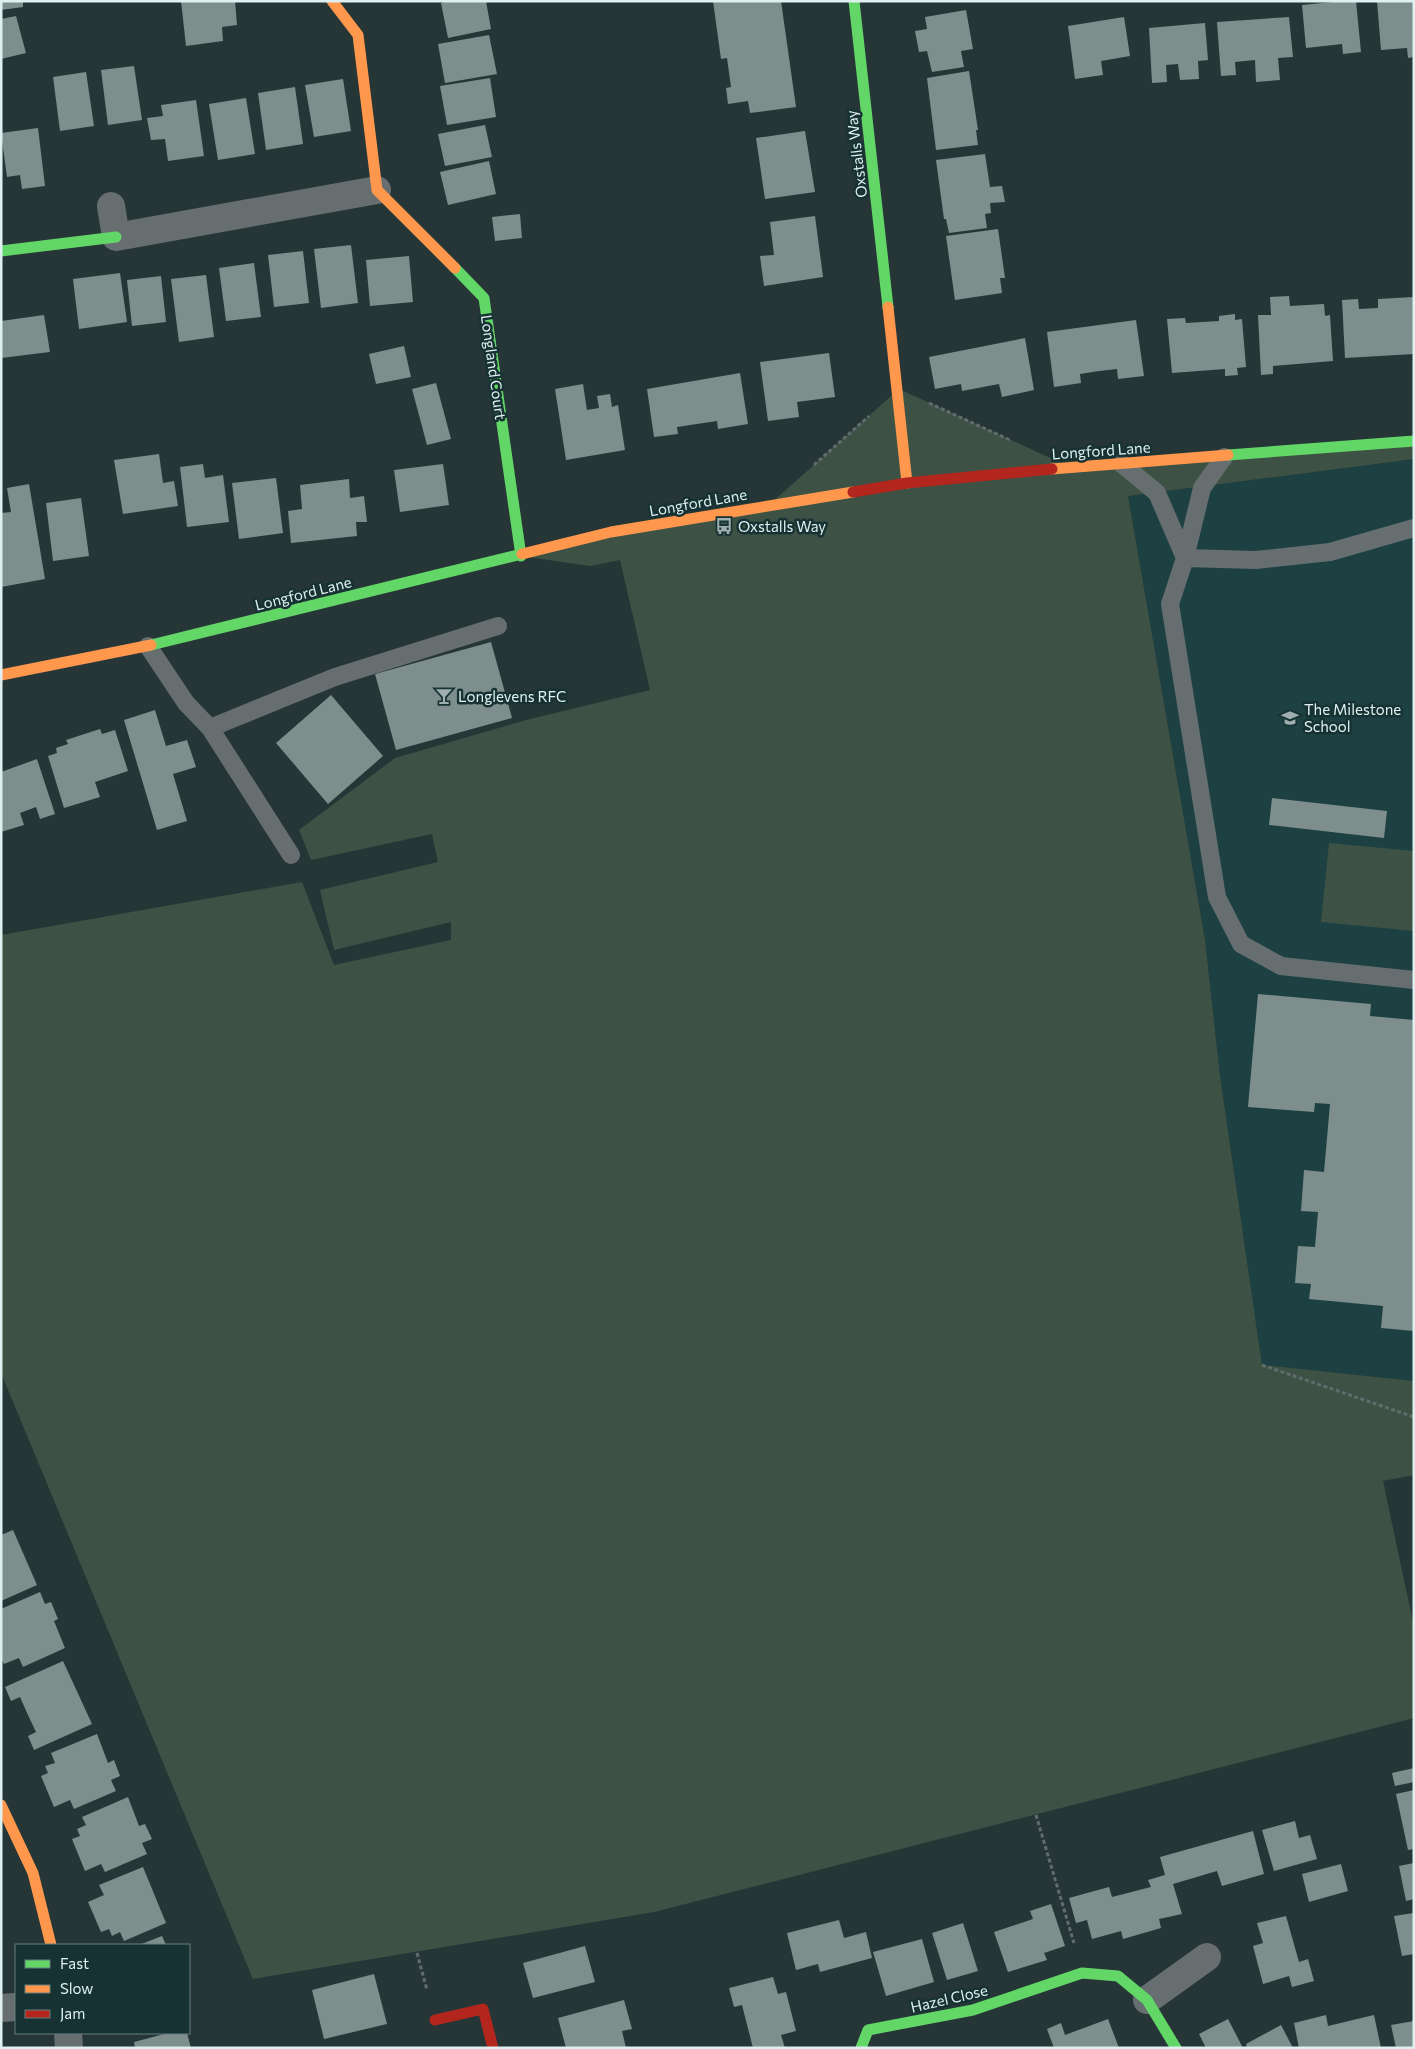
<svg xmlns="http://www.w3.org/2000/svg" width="1415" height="2049" font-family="Commissioner,sans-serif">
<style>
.built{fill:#1d4142}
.green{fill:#3d5244}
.building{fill:#7e8e8c}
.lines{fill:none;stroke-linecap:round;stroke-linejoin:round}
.path{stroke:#626b6d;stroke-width:3;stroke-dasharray:4 2.5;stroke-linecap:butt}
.lane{stroke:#676e70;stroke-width:18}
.street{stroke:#676e70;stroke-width:28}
.fast{stroke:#63d668;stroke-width:11}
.slow{stroke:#ff974d;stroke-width:11}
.jam{stroke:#b3261e;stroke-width:11}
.labels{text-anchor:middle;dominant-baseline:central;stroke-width:5;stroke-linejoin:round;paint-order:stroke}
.street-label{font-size:15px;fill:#e0f0f1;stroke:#163232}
.poi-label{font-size:15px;fill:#e0f0f1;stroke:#163232;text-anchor:start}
</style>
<rect width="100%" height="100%" fill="#263637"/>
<!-- built -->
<path class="built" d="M 1414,459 L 1414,1381 L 1262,1365 L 1220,1076 L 1205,940 L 1128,496 Z"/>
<!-- green -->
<path class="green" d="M 899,389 L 1070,467 L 1414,441 L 1414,459 L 1128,496 L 1205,940 L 1220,1076 L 1262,1365 L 1414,1381 L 1414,1475 L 1383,1481 L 1414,1627 L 1414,1718 L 654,1912 L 253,1979 L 1,1373 L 1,935 L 302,882 L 334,965 L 451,940 L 451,922 L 334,950 L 320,890 L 438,862 L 432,834 L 311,860 L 299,830 L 395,758 L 526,720 L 650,690 L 620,560 L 590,566 L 521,556 L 769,505 Z
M 1329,843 L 1414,851 L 1414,931 L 1321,922 Z"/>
<!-- building -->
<path class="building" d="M 1,1 L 23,1 L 23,7 L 1,10 Z
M 181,1 L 235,1 L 237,25 L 222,27 L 223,41 L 186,46 Z
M 448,1 L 486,1 L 491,29 L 448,38 L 441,3 Z
M 713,1 L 781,1 L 796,107 L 750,113 L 748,101 L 728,104 L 726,88 L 731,87 L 727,58 L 721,59 Z
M 1343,1 L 1356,1 L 1361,52 L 1343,54 L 1342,44 L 1306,48 L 1302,5 Z
M 1377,1 L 1414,1 L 1414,57 L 1408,58 L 1407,48 L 1381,50 Z
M 966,10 L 973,49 L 961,51 L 964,67 L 932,72 L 927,51 L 919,52 L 915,31 L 927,29 L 925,17 Z
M 16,16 L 26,53 L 1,59 L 1,19 Z
M 1124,17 L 1130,56 L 1101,61 L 1103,75 L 1075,79 L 1068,26 Z
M 1289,17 L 1293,57 L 1278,58 L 1280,80 L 1256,82 L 1255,60 L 1235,62 L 1236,75 L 1221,76 L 1217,22 Z
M 1205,23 L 1208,60 L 1198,61 L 1199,79 L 1180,80 L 1178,64 L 1166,65 L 1167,82 L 1152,83 L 1149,28 Z
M 489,35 L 497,74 L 445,83 L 438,44 Z
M 134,66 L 142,120 L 108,125 L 101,70 Z
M 969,71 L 978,130 L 976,130 L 978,145 L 936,150 L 927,78 Z
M 86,72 L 94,126 L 60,131 L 53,77 Z
M 490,78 L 496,117 L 447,125 L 440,86 Z
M 343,79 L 351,131 L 314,137 L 305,85 Z
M 295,87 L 303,144 L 266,150 L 258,93 Z
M 246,98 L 255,154 L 218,160 L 209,104 Z
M 196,100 L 204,156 L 168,161 L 165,139 L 151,140 L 147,118 L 163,116 L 161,105 Z
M 485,125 L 492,157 L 445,166 L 438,134 Z
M 38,128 L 45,186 L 22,189 L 20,175 L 7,177 L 1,133 Z
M 805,131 L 815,192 L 765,199 L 756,138 Z
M 985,154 L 990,187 L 1002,186 L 1005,202 L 990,203 L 991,213 L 985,214 L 987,228 L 949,233 L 946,219 L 944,219 L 936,160 Z
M 489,161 L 496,194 L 448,205 L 440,172 Z
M 520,214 L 522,238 L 495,241 L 492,217 Z
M 815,216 L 823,277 L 764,286 L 760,256 L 774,255 L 770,222 Z
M 998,229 L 1005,278 L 1000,278 L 1002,293 L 955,300 L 946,236 Z
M 351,245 L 358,303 L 321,308 L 314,249 Z
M 303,251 L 309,303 L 274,307 L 268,255 Z
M 409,256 L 413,302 L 370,306 L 366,260 Z
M 254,263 L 261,317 L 226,321 L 219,268 Z
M 120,273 L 127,322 L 79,329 L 73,279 Z
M 206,275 L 214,337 L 179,342 L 171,279 Z
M 161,276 L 166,322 L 132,326 L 127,280 Z
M 1289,296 L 1290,306 L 1324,304 L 1325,316 L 1330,315 L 1333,361 L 1273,366 L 1273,374 L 1261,375 L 1258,315 L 1271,315 L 1270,297 Z
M 1414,297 L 1414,354 L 1345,358 L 1342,300 L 1358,299 L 1359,309 L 1378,308 L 1378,299 Z
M 1235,314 L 1235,320 L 1242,319 L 1246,367 L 1237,368 L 1238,375 L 1225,376 L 1225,369 L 1172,373 L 1167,319 L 1185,318 L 1186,323 L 1219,321 L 1219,316 Z
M 44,315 L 50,352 L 1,358 L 1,321 Z
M 1136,320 L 1144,376 L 1118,379 L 1117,369 L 1099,371 L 1080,374 L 1081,383 L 1054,387 L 1047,332 Z
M 1025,338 L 1034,390 L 1002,397 L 999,384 L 962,391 L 961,384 L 935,389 L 929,357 Z
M 404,346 L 411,377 L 376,384 L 369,354 Z
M 829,353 L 835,397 L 797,402 L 799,417 L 768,421 L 760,362 Z
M 740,373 L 748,424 L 718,429 L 717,421 L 677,427 L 678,434 L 654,437 L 647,389 Z
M 436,383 L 451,439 L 427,445 L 412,389 Z
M 583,384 L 587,410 L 599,408 L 597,396 L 610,394 L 612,407 L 618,405 L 625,450 L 566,460 L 555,389 Z
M 159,454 L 163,483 L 174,481 L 178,506 L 123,514 L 114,460 Z
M 203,464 L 205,478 L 223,475 L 229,522 L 187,527 L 180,467 Z
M 443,464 L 449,505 L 400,512 L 394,470 Z
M 276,478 L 283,533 L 239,539 L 232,483 Z
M 349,479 L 350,498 L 364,496 L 367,522 L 356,522 L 357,536 L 291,543 L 288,511 L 302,509 L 300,485 Z
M 29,484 L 45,579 L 1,587 L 1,513 L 11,512 L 7,488 Z
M 81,498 L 89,556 L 53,561 L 46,503 Z
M 491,642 L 512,718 L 396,750 L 375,674 Z
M 331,695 L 383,756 L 328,804 L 276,743 Z
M 155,710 L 166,746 L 187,740 L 196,767 L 173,774 L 187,821 L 157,830 L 124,720 Z
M 100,729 L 102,734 L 115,730 L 128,771 L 95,782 L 100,797 L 64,808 L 48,756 L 57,753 L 56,748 L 68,744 L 66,740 Z
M 37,759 L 55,814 L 40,819 L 36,807 L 20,813 L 24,825 L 1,832 L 1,772 Z
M 1272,798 L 1387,811 L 1384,838 L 1269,825 Z
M 1258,994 L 1371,1004 L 1370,1016 L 1414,1020 L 1414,1331 L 1381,1328 L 1383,1306 L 1309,1299 L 1311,1284 L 1295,1283 L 1298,1246 L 1315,1247 L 1318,1212 L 1301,1211 L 1304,1170 L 1324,1172 L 1330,1104 L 1315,1103 L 1314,1112 L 1248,1107 Z
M 13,1530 L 37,1585 L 1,1601 L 1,1535 Z
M 40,1592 L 45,1604 L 51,1602 L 58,1619 L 54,1621 L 65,1648 L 23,1667 L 19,1658 L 4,1664 L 1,1658 L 1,1609 Z
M 63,1661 L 92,1724 L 34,1750 L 28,1736 L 36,1732 L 28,1715 L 20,1697 L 11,1701 L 5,1687 Z
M 97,1734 L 108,1763 L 114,1760 L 120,1776 L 111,1780 L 116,1791 L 74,1809 L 70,1800 L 54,1807 L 41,1776 L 48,1773 L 45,1766 L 55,1763 L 51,1753 Z
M 1414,1768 L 1414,1782 L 1395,1786 L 1392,1773 Z
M 1414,1790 L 1414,1849 L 1408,1850 L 1396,1794 Z
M 128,1797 L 139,1826 L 145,1824 L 152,1839 L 142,1843 L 147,1854 L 105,1872 L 101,1864 L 85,1871 L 72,1839 L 80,1836 L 77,1829 L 86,1825 L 82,1817 Z
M 1295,1821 L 1299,1838 L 1310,1835 L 1317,1859 L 1274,1871 L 1262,1830 Z
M 1253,1831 L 1264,1874 L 1222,1886 L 1217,1871 L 1173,1884 L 1182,1914 L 1159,1919 L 1161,1928 L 1123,1939 L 1121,1931 L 1092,1939 L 1087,1920 L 1076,1923 L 1069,1898 L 1109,1887 L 1112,1897 L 1151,1887 L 1148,1880 L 1165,1875 L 1160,1857 Z
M 1414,1863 L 1414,1899 L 1406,1901 L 1399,1866 Z
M 1341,1864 L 1348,1891 L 1309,1902 L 1302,1874 Z
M 143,1867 L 166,1923 L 124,1941 L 120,1932 L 112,1936 L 109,1929 L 101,1932 L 88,1902 L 104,1895 L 99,1885 Z
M 1051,1904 L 1065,1946 L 1044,1953 L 1047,1960 L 1008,1972 L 994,1932 L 1033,1919 L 1030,1911 Z
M 1414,1913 L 1414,1954 L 1402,1956 L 1394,1916 Z
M 1286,1916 L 1299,1962 L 1308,1959 L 1314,1981 L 1292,1987 L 1289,1976 L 1263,1984 L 1253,1946 L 1263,1943 L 1257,1923 Z
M 839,1920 L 844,1938 L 866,1932 L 872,1958 L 820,1972 L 818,1964 L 796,1970 L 787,1933 Z
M 963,1923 L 978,1971 L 947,1980 L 932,1933 Z
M 162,1936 L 166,1945 L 139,1945 Z
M 922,1939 L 934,1982 L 886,1996 L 873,1952 Z
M 585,1946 L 595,1982 L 533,1998 L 523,1963 Z
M 374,1974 L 387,2024 L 324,2039 L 312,1990 Z
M 773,1977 L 778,1994 L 786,1992 L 796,2031 L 781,2035 L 785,2048 L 753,2048 L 742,2005 L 734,2007 L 729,1988 Z
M 624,2000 L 632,2029 L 622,2031 L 626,2048 L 566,2048 L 558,2018 Z
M 1326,2015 L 1328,2026 L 1374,2015 L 1381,2048 L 1299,2048 L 1294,2023 Z
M 1108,2019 L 1119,2048 L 1054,2048 L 1047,2029 L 1061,2023 L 1065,2035 Z
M 1228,2019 L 1243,2048 L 1206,2048 L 1199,2034 Z
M 1414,2021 L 1414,2048 L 1396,2048 L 1391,2025 Z
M 1281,2025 L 1293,2048 L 1247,2048 L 1246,2044 Z
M 168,2033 L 187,2033 L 191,2048 L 135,2048 L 134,2042 Z"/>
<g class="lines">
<!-- path -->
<path class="path" d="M 929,403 L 1010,440
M 814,465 L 869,416
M 1262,1365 L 1414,1417
M 1036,1815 L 1074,1943
M 417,1953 L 427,1990"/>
<!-- lane -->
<path class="lane" d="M 1224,457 L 1202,488 L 1185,558 L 1170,604 L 1217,897 L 1241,944 L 1281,966 L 1414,980
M 1122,464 L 1157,493 L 1185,558 L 1256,560 L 1330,552 L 1414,528
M 148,646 L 186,703 L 210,728 L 335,677 L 498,626
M 210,728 L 291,855"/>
<!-- street -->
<path class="street" d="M 111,206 L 116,237 L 377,190
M 1147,2000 L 1207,1957
M 1,2008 L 16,2007
M 68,2033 L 69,2048"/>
<!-- fast -->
<path class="fast" d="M 854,1 L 888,307
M 1,251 L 116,237
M 455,268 L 484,298 L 521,556
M 1228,455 L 1414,441
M 151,645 L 522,554
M 861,2048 L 868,2030 L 973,2010 L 1082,1973 L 1118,1976 L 1147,2000 L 1176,2048"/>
<!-- slow -->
<path class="slow" d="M 332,1 L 358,35 L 377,190 L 455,268
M 888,307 L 907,483
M 1052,469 L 1228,455
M 522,554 L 611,532 L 853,492
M 1,675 L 151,645
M 1,1805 L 33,1873 L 51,1945"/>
<!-- jam -->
<path class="jam" d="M 853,492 L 907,483 L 1052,469
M 435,2020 L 483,2009 L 493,2048"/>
</g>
<!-- icons -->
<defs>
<g id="bus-bare" transform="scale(1.35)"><path d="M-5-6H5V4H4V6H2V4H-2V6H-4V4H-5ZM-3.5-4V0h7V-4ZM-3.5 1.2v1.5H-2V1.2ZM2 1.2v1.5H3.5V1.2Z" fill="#9fafb0" stroke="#163232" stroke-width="2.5" paint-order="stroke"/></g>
<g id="bar-bare" transform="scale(1.35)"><path d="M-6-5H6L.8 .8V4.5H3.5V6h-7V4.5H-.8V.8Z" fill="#9fafb0" stroke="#163232" stroke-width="2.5" paint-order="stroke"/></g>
<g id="school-bare" transform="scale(1.35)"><path d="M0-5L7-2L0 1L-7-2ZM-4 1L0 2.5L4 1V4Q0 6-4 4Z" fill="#9fafb0" stroke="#163232" stroke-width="2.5" paint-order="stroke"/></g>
</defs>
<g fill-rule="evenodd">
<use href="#bus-bare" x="724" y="526"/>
<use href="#bar-bare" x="444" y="696"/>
<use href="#school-bare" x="1290" y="718"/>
</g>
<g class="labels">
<!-- street labels -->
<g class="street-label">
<text transform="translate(856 154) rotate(-97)">Oxstalls Way</text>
<text transform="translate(494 367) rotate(82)">Longland Court</text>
<text transform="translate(1101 450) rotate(-4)">Longford Lane</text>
<text transform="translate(698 502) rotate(-10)">Longford Lane</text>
<text transform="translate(303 593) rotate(-14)">Longford Lane</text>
<text transform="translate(949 1998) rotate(-13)">Hazel Close</text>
</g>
<!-- poi labels -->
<g class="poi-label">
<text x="738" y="526">Oxstalls Way</text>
<text x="458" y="696">Longlevens RFC</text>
<text x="1304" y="709">The Milestone<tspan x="1304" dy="17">School</tspan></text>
</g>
</g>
<!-- border -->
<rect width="1415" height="2049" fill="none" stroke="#e0f0f1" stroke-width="5"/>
<!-- legend -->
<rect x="15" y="1944" width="175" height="90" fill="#163232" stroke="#677e7e"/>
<rect x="25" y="1960" width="25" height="8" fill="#63d668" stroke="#677e7e"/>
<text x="60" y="1969" font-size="15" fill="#e0f0f1">Fast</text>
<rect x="25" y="1985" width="25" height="8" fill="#ff974d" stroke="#677e7e"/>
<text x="60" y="1994" font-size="15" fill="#e0f0f1">Slow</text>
<rect x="25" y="2010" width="25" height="8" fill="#b3261e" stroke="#677e7e"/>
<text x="60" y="2019" font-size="15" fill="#e0f0f1">Jam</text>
</svg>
